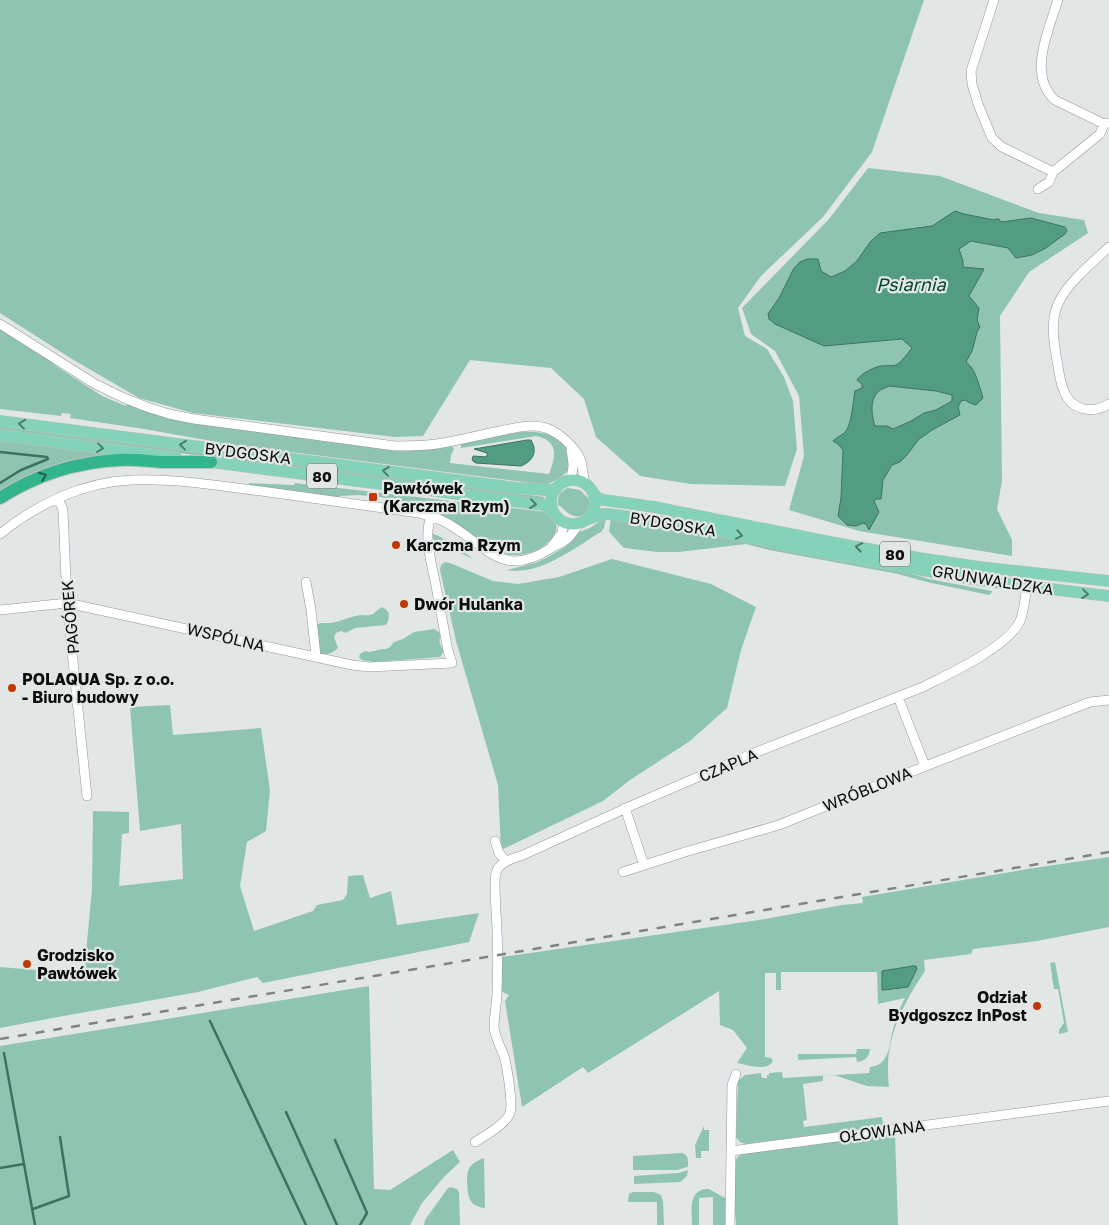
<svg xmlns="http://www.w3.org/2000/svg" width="1109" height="1225" font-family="'Golos Text',sans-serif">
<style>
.green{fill:#8fc5b0}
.water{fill:#529d82;stroke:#3d725f;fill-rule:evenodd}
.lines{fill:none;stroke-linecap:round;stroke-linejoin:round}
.stream{stroke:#3d725f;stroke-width:2.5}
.minor-casing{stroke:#939796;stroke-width:10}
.major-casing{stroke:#c0c0c0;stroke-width:12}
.highway-casing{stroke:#c0c0c0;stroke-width:14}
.minor{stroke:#fff;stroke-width:9}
.major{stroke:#84d2ba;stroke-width:11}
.highway{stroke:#32b48c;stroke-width:12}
.rail{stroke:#818483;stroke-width:2.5;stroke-dasharray:9 9;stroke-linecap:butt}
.oneway{stroke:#4e7a6c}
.oneway2{stroke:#1f614c}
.poi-dot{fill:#c03805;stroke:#e2e7e5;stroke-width:2}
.labels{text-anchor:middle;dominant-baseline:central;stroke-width:4.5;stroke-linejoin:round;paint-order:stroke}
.shield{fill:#e2e7e5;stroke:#4c4f4e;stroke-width:1}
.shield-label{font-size:15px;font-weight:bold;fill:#0c0e0d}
.street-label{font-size:16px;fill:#0c0e0d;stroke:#e2e7e5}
.poi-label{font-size:16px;font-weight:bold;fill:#0c0e0d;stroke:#e2e7e5;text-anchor:start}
.water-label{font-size:18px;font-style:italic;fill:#004532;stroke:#e2e7e5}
</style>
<rect width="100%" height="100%" fill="#e2e7e5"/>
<!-- green -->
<path class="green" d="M 0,0 L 924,0 L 872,152 L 823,217 L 761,276 L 738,308 L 745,336 L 767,349 L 784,377 L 793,401 L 797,449 L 785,486 L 691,484 L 640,476 L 596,437 L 584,399 L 551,368 L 470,360 L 423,436 L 395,437 L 193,413 L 139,398 L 72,359 L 0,313 Z
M 868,168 L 940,176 L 1039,213 L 1084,220 L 1088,233 L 1029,272 L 1000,316 L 1002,481 L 997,509 L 1012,540 L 1012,556 L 859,531 L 789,510 L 804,456 L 799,396 L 775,351 L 751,334 L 742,308 L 829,219 Z
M 0,329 L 53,362 L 53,364 L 102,396 L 126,406 L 127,404 L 147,412 L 179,421 L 377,448 L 452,446 L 454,449 L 451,455 L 450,463 L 549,474 C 556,456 559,441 536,436 L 461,448 L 461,443 C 491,437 561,414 570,459 C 573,473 557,479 547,485 L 228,444 L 144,429 L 70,418 L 71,414 L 62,413 L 61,416 L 0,409 Z
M 0,425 L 544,497 L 545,499 L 544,500 L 0,430 Z
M 0,440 L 123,456 L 0,492 Z
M 249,483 L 294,485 L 295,483 L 547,512 C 554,517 558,523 556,531 C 554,538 547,544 541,548 C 529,555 513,557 500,553 C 492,550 484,544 477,540 C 459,529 443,517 423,509 L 423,508 L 381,497 L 358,495 L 340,496 L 339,498 L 249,486 Z
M 568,488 L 580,490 L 591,501 C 591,514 578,521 568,513 C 564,510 562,507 558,505 C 557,497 560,491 568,488 Z
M 606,519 L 604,528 L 601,532 C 574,548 540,576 507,570 L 535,563 L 546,558 L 565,547 L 579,532 L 590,528 L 600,521 Z
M 611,519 L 670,527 L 902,571 L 929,579 L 992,591 L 992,592 L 989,595 L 927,582 L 898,574 L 769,550 L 746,544 L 679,552 L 657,552 L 624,548 L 611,534 L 609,531 Z
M 433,534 L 439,536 L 471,557 L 471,558 L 458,552 L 437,550 L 434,547 Z
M 612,559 L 711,584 L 756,607 L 741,650 L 727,708 L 690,741 L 630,780 L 603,801 L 501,850 L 498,785 L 456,641 L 440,570 L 441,565 L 445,562 L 450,563 L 493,581 L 518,584 L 559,577 Z
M 382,607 C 391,611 390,618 386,625 L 355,628 L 346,633 L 341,631 L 336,633 L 334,637 L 338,648 C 335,651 332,653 328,654 C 315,658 316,635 315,626 C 320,622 323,623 330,623 C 339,622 352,616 361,615 C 365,615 369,616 373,614 C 376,612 378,609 382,607 Z
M 434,629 C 444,634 438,636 440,644 C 443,651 445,650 440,657 L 374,662 L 362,660 L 359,657 L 360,654 L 365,651 L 369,652 L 382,649 L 386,649 L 390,647 L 394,642 L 403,639 L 414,632 Z
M 170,705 L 173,735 L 261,728 L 270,790 L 266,831 L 247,842 L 240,886 L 254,931 L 313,911 L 317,905 L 343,900 L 347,894 L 348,876 L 363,875 L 370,898 L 391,891 L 397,925 L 479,913 L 469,942 L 263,983 L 257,977 L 198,992 L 58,1017 L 0,1028 L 0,967 L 84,974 L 92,889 L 93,811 L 129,812 L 129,833 L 122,834 L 119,886 L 183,879 L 181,824 L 140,831 L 130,707 Z
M 1109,857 L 1109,927 L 1037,941 L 973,949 L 971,954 L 924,960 L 925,971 C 907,998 889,1030 888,1064 C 888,1072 888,1080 889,1087 L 867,1086 L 834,1075 L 823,1076 L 823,1081 L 803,1084 L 807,1120 L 803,1121 L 804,1127 L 882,1117 L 883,1126 L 746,1144 L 740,1142 L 736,1137 L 738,1081 L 745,1075 L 761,1073 L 762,1078 L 767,1078 L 767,1075 L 769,1075 L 769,1073 L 782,1072 L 783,1078 L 869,1073 L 870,1067 C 874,1066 878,1066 881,1063 C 889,1056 890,1043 892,1033 C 895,1021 899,1009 905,998 L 878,1004 L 877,972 L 781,972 L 781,990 L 776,990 L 776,973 L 765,973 L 765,1057 L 771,1058 L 773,1061 C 767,1072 748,1065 737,1063 L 747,1048 L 733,1030 L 720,1025 L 719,991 L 588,1073 L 583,1067 L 522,1107 L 505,1001 L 509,995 L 500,991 L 502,957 L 759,920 L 842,905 L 863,903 L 862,897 L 1034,868 Z
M 1055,962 L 1068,1032 L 1059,1034 L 1059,1030 L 1064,1023 L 1058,989 L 1054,989 L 1050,963 Z
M 369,986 L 374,1189 L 390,1190 L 453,1150 L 460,1162 L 444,1177 L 422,1203 L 410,1225 L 0,1225 L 0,1046 Z
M 857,1049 L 870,1049 C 869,1058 865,1061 857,1062 L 856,1057 L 798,1060 L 798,1054 L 856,1054 Z
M 704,1126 L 704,1130 L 709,1130 L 709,1151 L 701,1151 L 701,1158 L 696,1158 L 695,1145 Z
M 895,1134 L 898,1225 L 736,1225 C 736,1210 728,1170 737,1158 C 740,1153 746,1153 751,1151 Z
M 682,1153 C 689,1155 688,1161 688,1167 L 687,1167 L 677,1170 L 633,1170 L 633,1156 Z
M 484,1158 L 485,1208 C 468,1206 468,1196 467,1182 C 467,1176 467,1172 470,1167 C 474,1162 479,1160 484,1158 Z
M 688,1170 L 687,1176 L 680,1182 L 634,1184 L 634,1176 L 678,1173 Z
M 451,1187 L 457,1189 L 459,1192 L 460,1225 L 424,1225 L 425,1220 L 448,1188 Z
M 705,1189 L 709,1189 L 725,1198 L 725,1225 L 713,1225 L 713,1197 L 699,1198 L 699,1225 L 692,1225 C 692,1212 688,1192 705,1189 Z
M 633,1192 L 654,1192 L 661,1195 L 663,1201 L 664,1225 L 657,1225 L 657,1202 L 628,1202 L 629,1194 Z"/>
<!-- water -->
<path class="water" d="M 955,211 L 964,214 L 994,220 L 996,219 L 999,219 L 1001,222 L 1031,218 L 1065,227 L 1067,231 L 1065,234 L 1046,248 L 1032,255 L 1016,258 L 1008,248 L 971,241 L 959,249 L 963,261 L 963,267 L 984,269 L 969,296 L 979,308 L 977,320 L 980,327 L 977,332 L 972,351 L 966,362 C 976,369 979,386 983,398 L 976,405 L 970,403 L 965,400 L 961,401 L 958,407 L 960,415 L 932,430 L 924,436 L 919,439 L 907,455 L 900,462 L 892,465 L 883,480 L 881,499 L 876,499 L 874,501 L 879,512 L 869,530 L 866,524 L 863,523 L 856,526 L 847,525 L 838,516 L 841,498 L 843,450 L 838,444 L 833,441 C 838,436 843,435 846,431 C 852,422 853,402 855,391 L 862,388 L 862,384 L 857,380 C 860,374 876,366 882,366 C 887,365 893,367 898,364 C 903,360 908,353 912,348 L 902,339 L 824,346 L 775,324 L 769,319 L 768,314 L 779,298 L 794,268 L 800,262 L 807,259 L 818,259 L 821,271 L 831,277 L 845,271 L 857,261 L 870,242 L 880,233 L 932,226 ZM 889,386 L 936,391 L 952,395 L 952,401 L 936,410 L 924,413 L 911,421 L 893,429 L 887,426 L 875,426 C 872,416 869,401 878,392 C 880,389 886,388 889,386 Z
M 527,440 L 531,440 C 538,452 533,461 521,466 L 476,463 L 474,462 L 472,460 L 473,456 L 487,457 L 487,453 L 474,449 Z
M 913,966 L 916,966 L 917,969 L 908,987 L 884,990 L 882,990 L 882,971 Z"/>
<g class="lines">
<!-- stream -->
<path class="stream" d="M 0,452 L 47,457 L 48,459 L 21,470 L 0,483
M 210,1021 L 306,1225
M 4,1053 L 35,1225
M 286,1112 L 337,1225
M 335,1140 L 367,1213 L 360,1225
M 0,1168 L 24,1164
M 33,1209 L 69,1196 L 60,1137"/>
<!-- minor casing -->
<g class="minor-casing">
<path id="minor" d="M 994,0 L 971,71 L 972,84 L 978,104 L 992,138 L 1002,147 L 1053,172
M 1058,0 C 1049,29 1027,75 1055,100 L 1104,124
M 1038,189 L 1049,182 L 1053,172 L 1100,134 L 1104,124 L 1109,123
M 1109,247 C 1093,262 1066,284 1058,304 C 1050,322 1054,343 1057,361 C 1059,371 1060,382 1064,391 C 1072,411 1092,414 1109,404
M 0,324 L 95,384 L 124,398 L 147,407 L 169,414 L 194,419 L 395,446 C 409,446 423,446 437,444 C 458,441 479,435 500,431 C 514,428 529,424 542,427 C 557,430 576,447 581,461 C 583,468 583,477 585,484
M 569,481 C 575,470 573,462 571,450
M 58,498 L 63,510 L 67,603 L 87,796
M 0,534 C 37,504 83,482 132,480 C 175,478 218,486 261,491 C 314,498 366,506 419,513 C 428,515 437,518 445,522 C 485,543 501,581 551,548 C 556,545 563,543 568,538 C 572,534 576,528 580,523
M 552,546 L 562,533 L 564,522
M 306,582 L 311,610 L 316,656
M 0,610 L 67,603 L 352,665 L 369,667 L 452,663 L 448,651 C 444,630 440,608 436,586 C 432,564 423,538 431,516
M 898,697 L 925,766
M 625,808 L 644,865
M 495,841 L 499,853 L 506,861
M 623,872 L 685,852 L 779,825 L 890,780 L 1090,702 L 1109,700
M 475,1142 C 485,1136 506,1124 510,1113 C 513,1103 507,1066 504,1056 C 500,1046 495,1037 494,1027 C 494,1015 497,1004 497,992 C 498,965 498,939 496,912 C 496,903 493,877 497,870 C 502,861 514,858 523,855 L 633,805 L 749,755 L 923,687 C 949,674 1008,647 1020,621 C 1026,606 1026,587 1028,572
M 731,1151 L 1109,1101
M 730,1225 L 732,1085 L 736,1074"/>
</g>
<!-- major casing -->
<g class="major-casing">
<path id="major" d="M 0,421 L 518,488 L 544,490 L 556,489
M 0,435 L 177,458
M 203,461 L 544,505 L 553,512
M551 502a22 22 0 1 1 44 0a22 22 0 1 1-44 0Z
M 593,493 L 598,498 L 604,500 L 654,507 L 835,543 L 919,558 L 979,567 L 1109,581
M 588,519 L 603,514 L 609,514 L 699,527 L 822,552 L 984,581 L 1109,596"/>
</g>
<!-- highway casing -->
<g class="highway-casing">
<path id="highway" d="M 0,498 C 36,475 77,462 119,460 C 133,459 147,461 161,462 C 178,462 195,462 211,462"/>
</g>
<!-- minor -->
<use href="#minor" class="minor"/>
<!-- major -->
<use href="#major" class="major"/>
<!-- highway -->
<use href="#highway" class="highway"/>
<!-- rail -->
<path class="rail" d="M 0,1039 L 1109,852"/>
</g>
<!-- one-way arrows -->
<defs><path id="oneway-chevron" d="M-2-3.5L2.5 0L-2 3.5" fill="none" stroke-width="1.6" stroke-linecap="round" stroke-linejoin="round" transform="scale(1.25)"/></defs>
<g class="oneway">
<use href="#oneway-chevron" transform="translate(22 424) rotate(-173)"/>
<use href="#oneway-chevron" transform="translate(183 445) rotate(-173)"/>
<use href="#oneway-chevron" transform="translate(100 448) rotate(7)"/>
<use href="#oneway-chevron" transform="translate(386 471) rotate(-173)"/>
<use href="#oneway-chevron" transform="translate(533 504) rotate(7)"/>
<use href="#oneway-chevron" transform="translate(739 535) rotate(11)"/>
<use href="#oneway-chevron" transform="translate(859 547) rotate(-170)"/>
<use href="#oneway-chevron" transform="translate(1085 594) rotate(7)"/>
</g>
<use class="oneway2" href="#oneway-chevron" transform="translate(43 476) rotate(-21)"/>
<!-- markers -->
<g class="poi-dot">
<rect x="368" y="492" width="10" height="10" rx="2.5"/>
<circle cx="396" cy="545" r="5"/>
<circle cx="404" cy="604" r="5"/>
<circle cx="12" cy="688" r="5"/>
<circle cx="27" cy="964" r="5"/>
<circle cx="1037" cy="1006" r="5"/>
</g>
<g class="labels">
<!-- shield labels -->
<g class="shield">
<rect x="307" y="463.5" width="30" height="25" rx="4"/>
<rect x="880" y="541.5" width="30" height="25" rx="4"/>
</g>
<g class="shield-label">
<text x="322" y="476">80</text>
<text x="895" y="554">80</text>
</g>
<!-- street labels -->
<g class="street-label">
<text transform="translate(248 453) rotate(7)">BYDGOSKA</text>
<text transform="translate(673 524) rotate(9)">BYDGOSKA</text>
<text transform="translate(993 580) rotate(9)">GRUNWALDZKA</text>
<text transform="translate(70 617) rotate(-95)">PAGÓREK</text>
<text transform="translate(226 637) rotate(13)">WSPÓLNA</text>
<text transform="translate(728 765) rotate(-23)">CZAPLA</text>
<text transform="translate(867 789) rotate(-22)">WRÓBLOWA</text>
<text transform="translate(882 1131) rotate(-8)">OŁOWIANA</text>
</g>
<!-- poi labels -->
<g class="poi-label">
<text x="383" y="488">Pawłówek<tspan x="383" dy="18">(Karczma Rzym)</tspan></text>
<text x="406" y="545">Karczma Rzym</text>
<text x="414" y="604">Dwór Hulanka</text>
<text x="22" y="679">POLAQUA Sp. z o.o.<tspan x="22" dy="18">- Biuro budowy</tspan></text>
<text x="37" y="955">Grodzisko<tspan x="37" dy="18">Pawłówek</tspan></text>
<text x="1027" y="997" text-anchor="end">Odział<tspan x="1027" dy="18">Bydgoszcz InPost</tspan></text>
</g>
<!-- water labels -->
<g class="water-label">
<text x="911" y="284">Psiarnia</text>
</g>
</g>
</svg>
